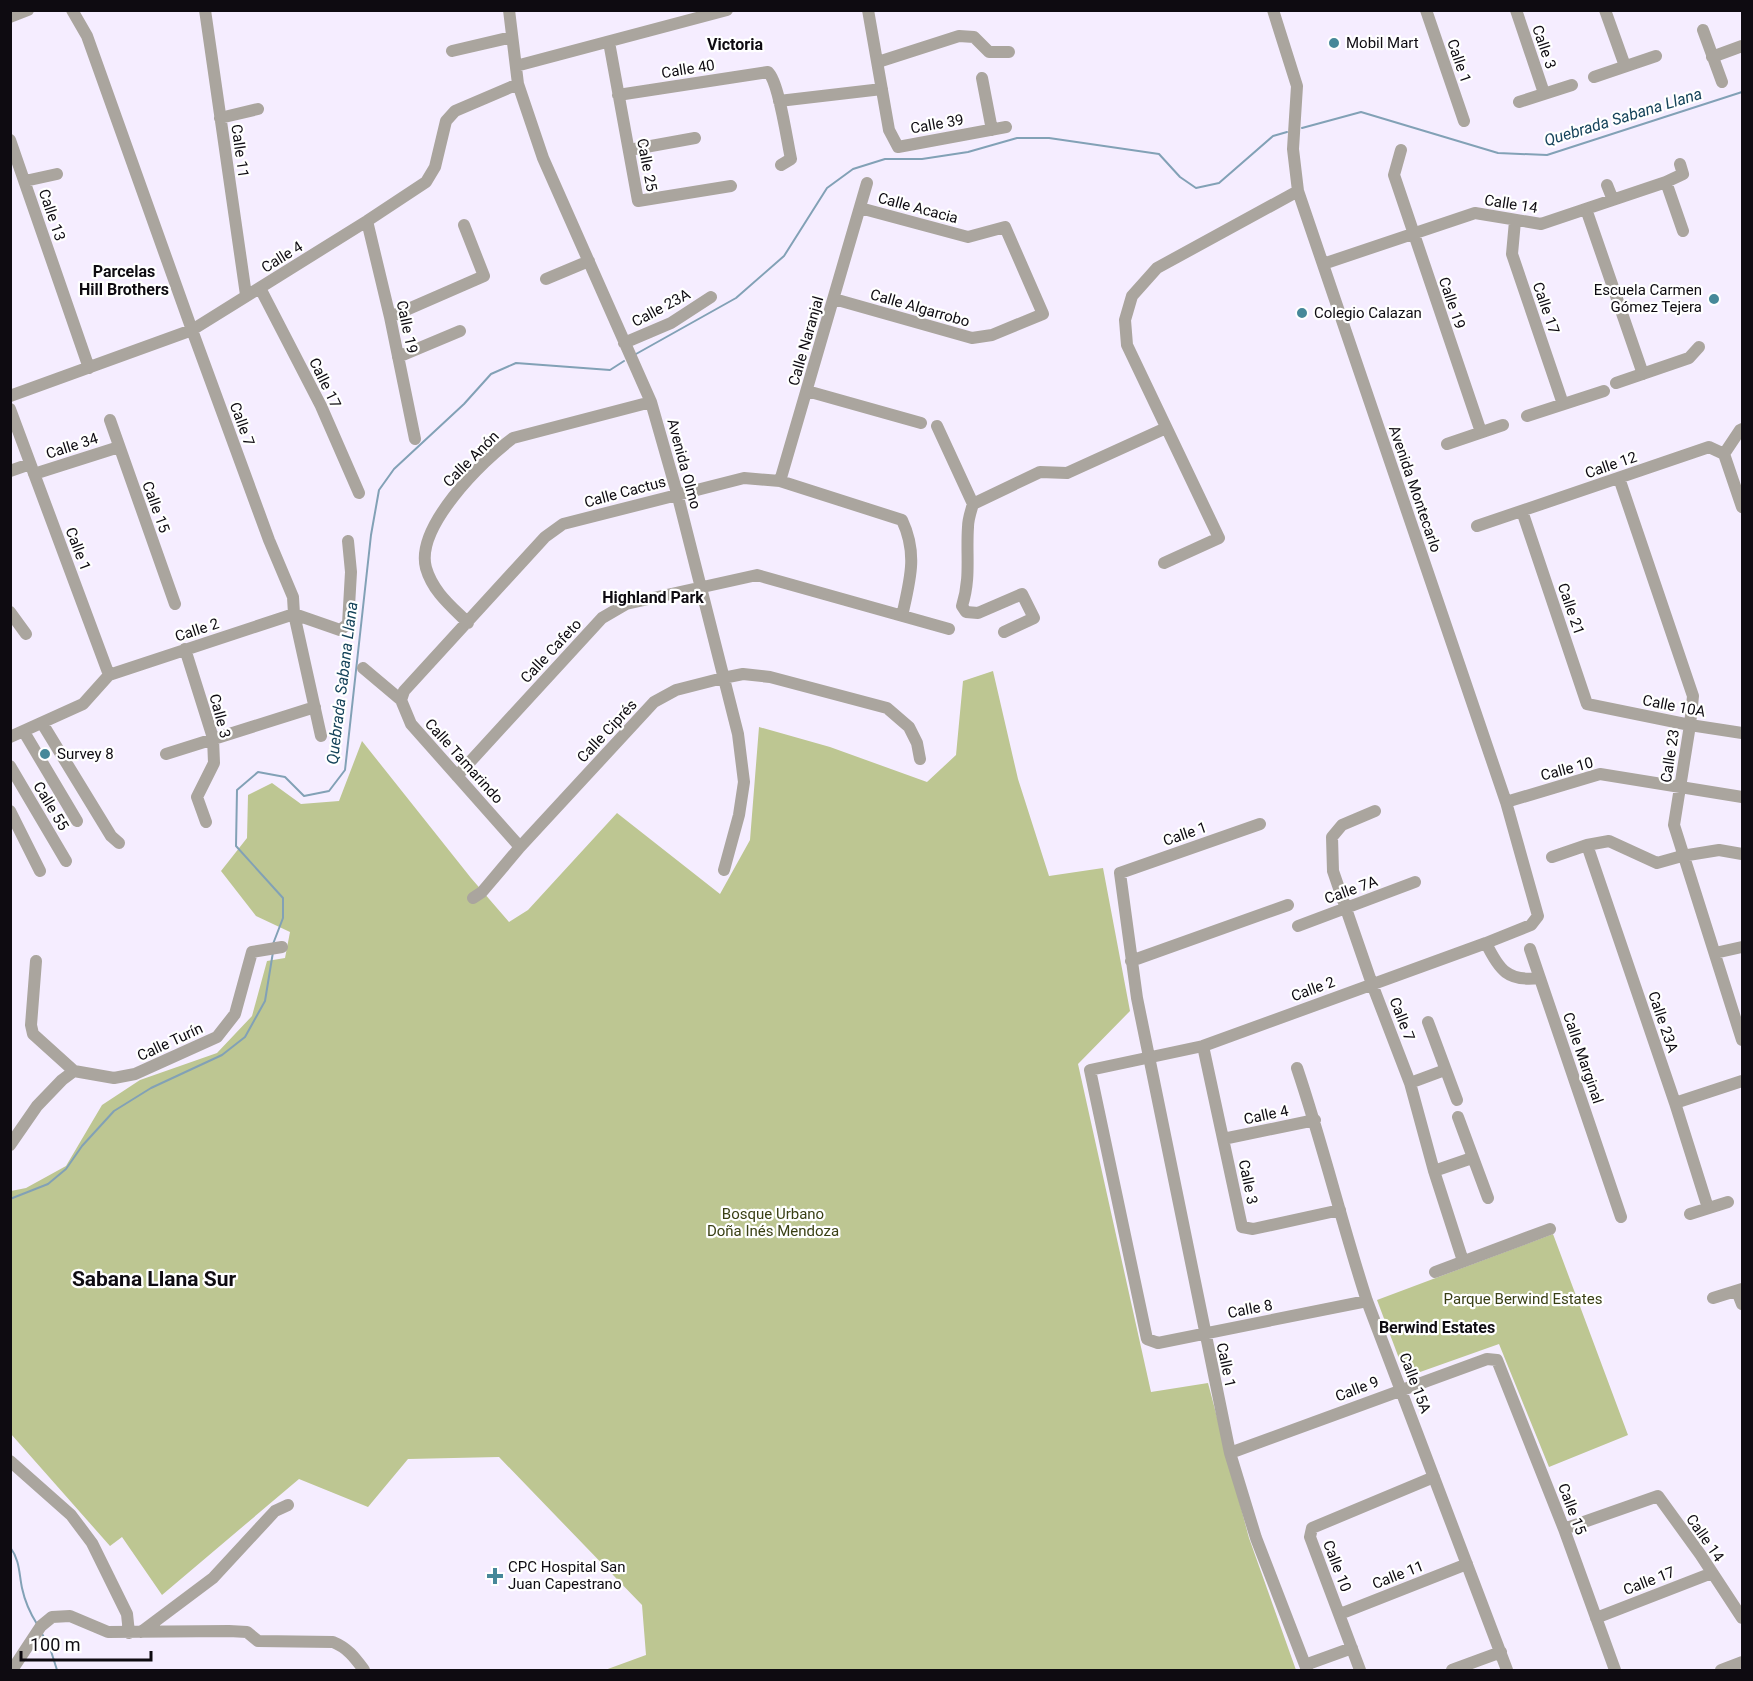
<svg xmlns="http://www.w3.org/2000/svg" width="1753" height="1681" font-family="Roboto,sans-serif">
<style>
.green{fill:#bdc692}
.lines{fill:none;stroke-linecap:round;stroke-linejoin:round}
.stream{stroke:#82a1b6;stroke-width:2}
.minor{stroke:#aaa59e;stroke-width:12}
.poi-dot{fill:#468899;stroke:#fff;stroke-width:2}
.labels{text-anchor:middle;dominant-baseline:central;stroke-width:4.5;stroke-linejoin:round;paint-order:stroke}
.poi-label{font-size:15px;fill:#0e0b11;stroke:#fff;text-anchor:start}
.street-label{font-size:15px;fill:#0e0b11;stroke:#fff}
.park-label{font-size:15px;fill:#393f14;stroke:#fff}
.neighbourhood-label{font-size:16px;font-weight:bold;fill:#0e0b11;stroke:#fff}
.water-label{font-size:16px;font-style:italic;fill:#16445b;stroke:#fff}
.district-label{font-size:21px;font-weight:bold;fill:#0e0b11;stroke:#fff}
</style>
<rect width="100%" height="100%" fill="#f5edff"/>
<!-- green -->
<path class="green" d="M 993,671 L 1018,779 L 1049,876 L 1103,868 L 1130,1011 L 1078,1064 L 1151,1392 L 1208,1383 L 1249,1538 L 1296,1670 L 605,1670 L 646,1655 L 642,1605 L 499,1457 L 408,1459 L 368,1507 L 299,1479 L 162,1595 L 122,1537 L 110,1546 L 11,1434 L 11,1191 L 26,1188 L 66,1166 L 102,1105 L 140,1080 L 217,1053 L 252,1016 L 267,961 L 285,958 L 290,932 L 256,916 L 221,871 L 247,838 L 248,795 L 272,783 L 301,804 L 339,801 L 362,741 L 471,878 L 509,922 L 528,910 L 617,813 L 720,894 L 750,840 L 759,727 L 830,747 L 927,782 L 956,755 L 963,681 Z
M 1553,1234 L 1628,1435 L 1549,1467 L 1499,1344 L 1406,1377 L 1377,1300 Z"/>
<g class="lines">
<!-- stream -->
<path class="stream" d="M 1302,128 L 1361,112 L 1498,153 L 1547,155 L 1742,92
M 636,354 L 736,298 L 784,256 L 827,188 L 853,169 L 885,159 L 922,159 L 968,152 L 1017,138 L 1049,138 L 1159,154 L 1180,177 L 1196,188 L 1219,183 L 1273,136 L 1287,132
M 273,944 L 283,918 L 283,898 L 236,846 L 237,790 L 258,772 L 285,777 L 304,796 L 329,791 L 345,770 L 371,535 L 379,490 L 394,469 L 464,404 L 491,374 L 516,363 L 610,370 L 624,361
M 10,1199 L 48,1184 L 66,1169 L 82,1146 L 114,1111 L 151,1088 L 222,1055 L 245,1037 L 265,1001 L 273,952
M 10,1547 C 20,1560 19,1574 22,1588 C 25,1602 30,1613 37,1624
M 41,1632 L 50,1648 L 57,1670"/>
<!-- minor -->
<path class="minor" d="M 72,10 L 87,36 L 192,330 L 269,540 L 293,597 L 294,614 L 321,736
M 205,10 L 246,295
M 509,10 L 518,84 L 543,158 L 651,402 L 677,493 L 738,734 L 744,782 L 739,815 L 724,870
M 868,10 L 889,130 L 898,147 L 1006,127
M 1273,10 L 1297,86 L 1293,149 L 1298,191 L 1506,802 L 1538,916 L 1531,925 L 1486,943 L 1203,1046 L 1090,1070 L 1147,1339 L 1158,1343 L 1367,1301
M 1426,10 L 1464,121
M 1516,10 L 1544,93
M 1605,10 L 1625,66
M 10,17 L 28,10
M 1703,30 L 1722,82
M 609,42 L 638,201 L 731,186
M 452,51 L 512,37
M 1712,57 L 1742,46
M 878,62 L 959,36 L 974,37 L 989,52 L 1009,52
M 516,66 L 727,10
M 1594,77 L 1656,56
M 982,78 L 992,130
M 618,95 L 768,72 C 779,82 787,141 791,159 L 781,165
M 779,101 L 882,89
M 1519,102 L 1572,85
M 220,118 L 258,109
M 10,140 L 89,368
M 629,150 L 695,138
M 1401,150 L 1394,175 L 1481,432
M 25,181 L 57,174
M 1666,182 L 1683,231
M 1607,185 L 1613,200
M 1586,209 L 1643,374
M 367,221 L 390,317 L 415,439
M 1515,221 L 1512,254 L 1563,404
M 1323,264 L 1475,213 L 1541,224 L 1666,182 L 1683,174 L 1680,164
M 546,279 L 589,261
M 260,288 L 321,406 L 359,493
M 834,299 L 972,338 L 992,335 L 1043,314 L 1005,227 L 968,237 L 860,208
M 390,317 L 484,276 L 464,225
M 624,343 L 671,323 L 711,297
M 398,357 L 460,331
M 1616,383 L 1689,358 L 1699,347
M 807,391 L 921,423
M 10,396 L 192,330 L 367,221 L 426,182 L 435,167 L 446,121 L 455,111 L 518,84
M 10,409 L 109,675
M 1527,416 L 1604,391
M 110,420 L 175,604
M 937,426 L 973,504
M 1447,444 L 1503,425
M 1724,454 L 1742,507
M 1724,454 L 1740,430 L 1742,429
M 10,471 L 30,464
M 34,474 L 119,447
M 1619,478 L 1693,696 L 1690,725 L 1674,825 L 1742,1040
M 780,481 L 867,183
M 1522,511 L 1587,704 L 1690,725 L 1742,733
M 1477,526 L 1709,447 L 1724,454
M 1164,563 L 1219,538 L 1127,345 L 1125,320 L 1132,296 L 1157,268 L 1298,191
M 10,612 L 26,634
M 468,623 C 451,606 433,592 426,568 C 415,527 482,461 513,438 L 651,402
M 1004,632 L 1034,618 L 1022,594 L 978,613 L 966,612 L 962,606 C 971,578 966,555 968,527 C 968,519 971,511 973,504 L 1040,472 L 1067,473 L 1166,428
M 185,649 L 213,738 L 214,763 L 197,797 L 206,822
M 363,668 L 401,700 L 411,724 L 520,847
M 109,675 L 294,614 L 340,630 L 348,624 L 351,572 L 348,541
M 401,700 L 404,691 L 545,537 L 563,524 L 744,478 L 780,481 L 902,520 C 918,554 910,580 902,616
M 42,723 L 111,836 L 119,843
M 24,732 L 77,821
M 10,737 L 83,704 L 109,675
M 166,754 L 315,707
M 10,766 L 66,861
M 457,776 L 602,618 L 626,604 L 757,575 L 949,629
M 1506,802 L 1600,774 L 1742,797
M 10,811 L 40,871
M 1375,811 L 1342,825 L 1332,837 L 1333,871 L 1372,984 L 1410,1083 L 1434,1171 L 1463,1261
M 1260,824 L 1120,873 L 1137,998 L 1230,1453 L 1256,1538 L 1307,1670
M 1587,845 L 1675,1103 L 1708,1208
M 1552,857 L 1587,845 L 1609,841 L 1657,863 L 1682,856 L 1719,850 L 1742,854
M 473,898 L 482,892 L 520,847 L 654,702 L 676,690 L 723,678 L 743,674 L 770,677 L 887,708 L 909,727 L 917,743 L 920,759
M 1298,926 L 1415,882
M 1486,943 C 1499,970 1508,982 1539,978
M 1530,949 L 1621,1217
M 1715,953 L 1742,947
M 36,961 L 31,1025 L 33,1034 L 74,1071
M 1131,961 L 1288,905
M 1428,1022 L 1457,1100
M 1203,1046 L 1242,1227 L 1253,1229 L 1340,1210
M 1297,1068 C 1323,1145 1342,1224 1367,1301 L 1507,1670
M 1410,1083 L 1445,1070
M 1675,1103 L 1742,1081
M 1458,1117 L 1488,1198
M 1223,1139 L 1315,1120
M 10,1145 L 37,1106 L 62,1080 L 74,1071 L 114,1078 L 135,1074 L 217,1037 L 235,1014 L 252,952 L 282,947
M 1434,1171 L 1472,1158
M 1690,1214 L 1728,1202
M 1435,1272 L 1550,1229
M 1737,1291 L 1742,1304
M 1713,1298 L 1742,1289
M 1230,1453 L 1487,1359 L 1497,1360 L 1564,1529 L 1615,1670
M 10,1461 L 71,1515 L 92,1543 L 127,1614 L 129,1633
M 1564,1529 L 1658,1496 L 1700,1554 L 1742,1618
M 1340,1614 L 1467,1564
M 1596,1618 L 1712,1573
M 141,1632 L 213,1578 L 275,1511 L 288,1505
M 1305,1665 L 1352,1648
M 12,1670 L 41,1626 L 52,1617 L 70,1616 L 108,1632 L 229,1631 L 247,1632 L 258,1641 L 333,1642 C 348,1648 355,1658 364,1670
M 1360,1670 L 1310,1537 L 1312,1528 L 1434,1477
M 1452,1670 L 1501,1652
M 1721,1670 L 1742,1662"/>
</g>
<!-- markers -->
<g class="poi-dot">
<circle cx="1334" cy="43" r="6"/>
<circle cx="1714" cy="299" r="6"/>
<circle cx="1302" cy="313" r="6"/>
<circle cx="45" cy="754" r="6"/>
<path d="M492 1567h6v6h6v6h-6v6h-6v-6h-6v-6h6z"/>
</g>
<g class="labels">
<!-- poi labels -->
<g class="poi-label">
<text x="1346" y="43">Mobil Mart</text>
<text x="1702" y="290" text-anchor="end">Escuela Carmen<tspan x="1702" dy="17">Gómez Tejera</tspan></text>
<text x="1314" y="313">Colegio Calazan</text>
<text x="57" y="754">Survey 8</text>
<text x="508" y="1567">CPC Hospital San<tspan x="508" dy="17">Juan Capestrano</tspan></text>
</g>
<!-- street labels -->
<g class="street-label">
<text transform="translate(1544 47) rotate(71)">Calle 3</text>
<text transform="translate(1459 61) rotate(71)">Calle 1</text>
<text transform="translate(688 69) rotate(-9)">Calle 40</text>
<text transform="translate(937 124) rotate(-10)">Calle 39</text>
<text transform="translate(240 151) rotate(82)">Calle 11</text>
<text transform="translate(647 165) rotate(79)">Calle 25</text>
<text transform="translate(1511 204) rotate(9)">Calle 14</text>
<text transform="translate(918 208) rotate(15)">Calle Acacia</text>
<text transform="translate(52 215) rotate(71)">Calle 13</text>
<text transform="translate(282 257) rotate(-32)">Calle 4</text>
<text transform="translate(1452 303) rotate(71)">Calle 19</text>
<text transform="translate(661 308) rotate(-28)">Calle 23A</text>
<text transform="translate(920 308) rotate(16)">Calle Algarrobo</text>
<text transform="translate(1546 308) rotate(71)">Calle 17</text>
<text transform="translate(407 327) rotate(78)">Calle 19</text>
<text transform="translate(806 341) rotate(-74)">Calle Naranjal</text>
<text transform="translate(325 383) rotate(64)">Calle 17</text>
<text transform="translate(242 424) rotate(70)">Calle 7</text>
<text transform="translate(72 446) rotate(-18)">Calle 34</text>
<text transform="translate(471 459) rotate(-45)">Calle Anón</text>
<text transform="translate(684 464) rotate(75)">Avenida Olmo</text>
<text transform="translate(1611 465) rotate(-19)">Calle 12</text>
<text transform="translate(1415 489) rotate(71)">Avenida Montecarlo</text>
<text transform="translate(625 492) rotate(-15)">Calle Cactus</text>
<text transform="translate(156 507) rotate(70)">Calle 15</text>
<text transform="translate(78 549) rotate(69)">Calle 1</text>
<text transform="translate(1571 609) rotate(71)">Calle 21</text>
<text transform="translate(197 630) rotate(-18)">Calle 2</text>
<text transform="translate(551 651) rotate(-47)">Calle Cafeto</text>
<text transform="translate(1674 706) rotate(11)">Calle 10A</text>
<text transform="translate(220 716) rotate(75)">Calle 3</text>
<text transform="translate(607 731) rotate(-47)">Calle Ciprés</text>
<text transform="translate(1670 756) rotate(-81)">Calle 23</text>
<text transform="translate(464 761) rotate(48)">Calle Tamarindo</text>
<text transform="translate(1567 769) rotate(-15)">Calle 10</text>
<text transform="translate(51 806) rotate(59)">Calle 55</text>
<text transform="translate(1185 834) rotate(-19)">Calle 1</text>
<text transform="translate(1351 890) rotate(-20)">Calle 7A</text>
<text transform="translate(1313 989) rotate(-20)">Calle 2</text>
<text transform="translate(1402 1019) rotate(69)">Calle 7</text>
<text transform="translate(1663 1022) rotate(71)">Calle 23A</text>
<text transform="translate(170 1042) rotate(-25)">Calle Turín</text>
<text transform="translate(1583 1058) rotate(71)">Calle Marginal</text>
<text transform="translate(1266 1115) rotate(-12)">Calle 4</text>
<text transform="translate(1248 1182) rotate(78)">Calle 3</text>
<text transform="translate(1250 1309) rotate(-11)">Calle 8</text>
<text transform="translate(1226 1365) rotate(78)">Calle 1</text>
<text transform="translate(1415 1383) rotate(69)">Calle 15A</text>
<text transform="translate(1357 1389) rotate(-21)">Calle 9</text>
<text transform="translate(1572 1509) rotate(69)">Calle 15</text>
<text transform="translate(1705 1538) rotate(55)">Calle 14</text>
<text transform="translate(1337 1566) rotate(69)">Calle 10</text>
<text transform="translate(1398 1575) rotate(-21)">Calle 11</text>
<text transform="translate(1649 1581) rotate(-21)">Calle 17</text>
</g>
<!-- park labels -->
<g class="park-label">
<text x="773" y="1214">Bosque Urbano<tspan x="773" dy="17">Doña Inés Mendoza</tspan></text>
<text x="1523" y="1299">Parque Berwind Estates</text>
</g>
<!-- neighbourhood labels -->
<g class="neighbourhood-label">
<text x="735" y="44">Victoria</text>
<text x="124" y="271">Parcelas<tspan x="124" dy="18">Hill Brothers</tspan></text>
<text x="653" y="597">Highland Park</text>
<text x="1437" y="1327">Berwind Estates</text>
</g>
<!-- water labels -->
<g class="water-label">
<text transform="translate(1623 117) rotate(-17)">Quebrada Sabana Llana</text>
<text transform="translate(342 683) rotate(-83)">Quebrada Sabana Llana</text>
</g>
<!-- district labels -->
<g class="district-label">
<text x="154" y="1279">Sabana Llana Sur</text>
</g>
</g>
<!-- border -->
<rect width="1753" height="1681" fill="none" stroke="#0e0b11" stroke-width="24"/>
<!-- scale -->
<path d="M21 1651v9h130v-9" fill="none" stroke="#0e0b11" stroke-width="3"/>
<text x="30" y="1651" font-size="18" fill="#0e0b11" stroke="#ffffff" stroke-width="4.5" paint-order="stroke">100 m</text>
</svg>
